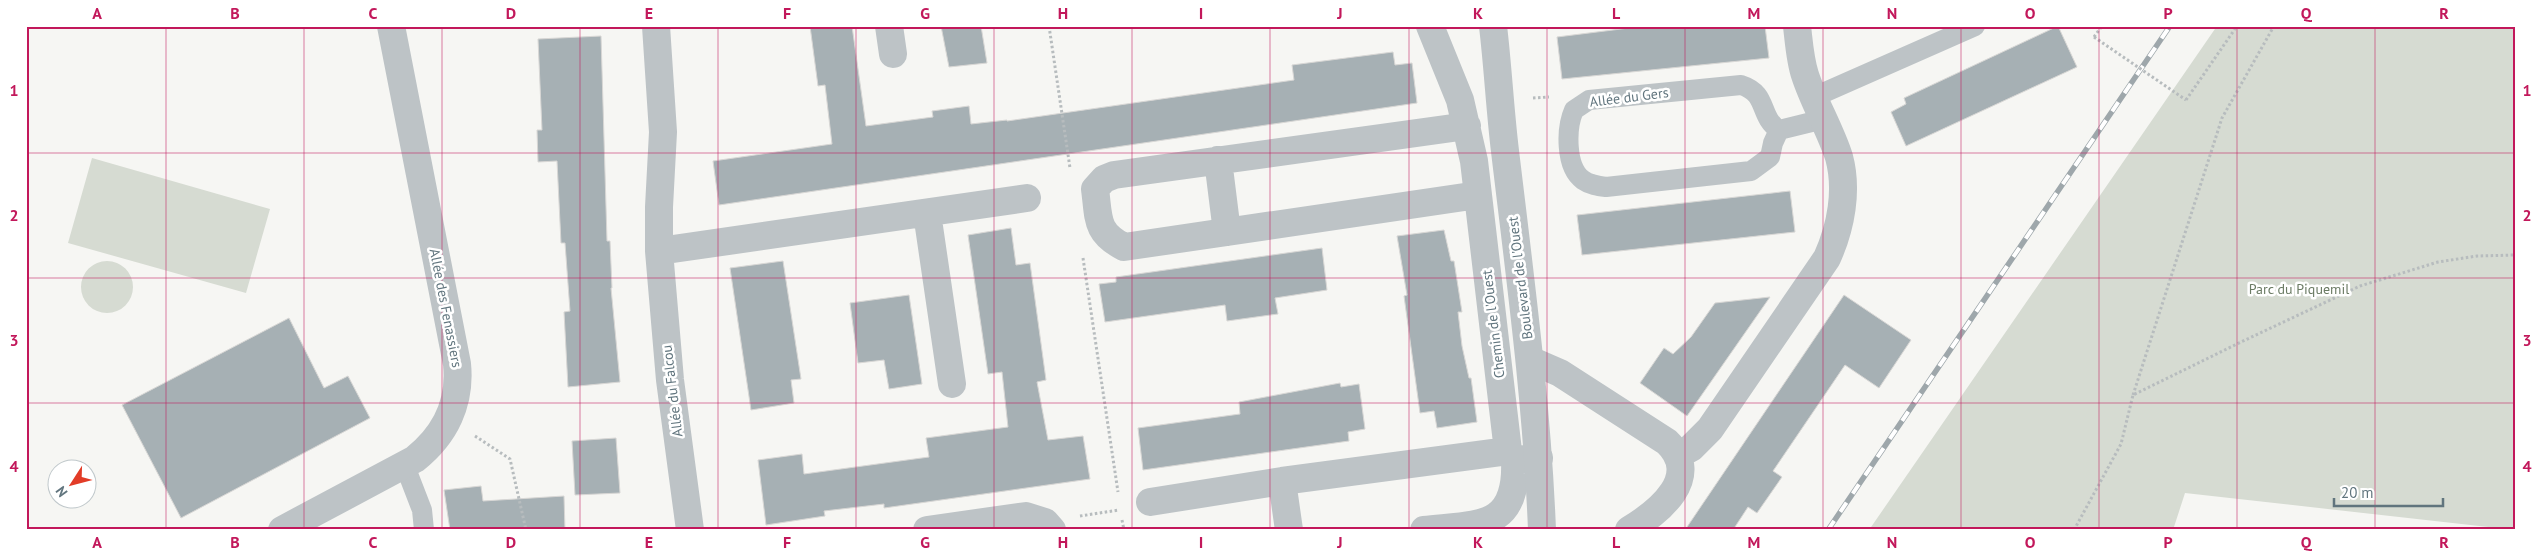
<svg xmlns="http://www.w3.org/2000/svg" width="2541" height="556" font-family="'PT Sans',sans-serif">
<style>
.green{fill:#d6dbd2}
.building{fill:#a6b0b4;stroke:#d8d7d5}
.lines{fill:none;stroke-linecap:round;stroke-linejoin:round}
.path{stroke:#b7bcbe;stroke-width:3;stroke-dasharray:2.5 2.5;stroke-linecap:butt}
.service{stroke:#bdc3c6;stroke-width:20}
.minor{stroke:#bdc3c6;stroke-width:28}
.tertiary{stroke:#bdc3c6;stroke-width:28}
.rail-casing{stroke:#9ea7ab;stroke-width:5.5}
.rail{stroke:#fff;stroke-width:4;stroke-dasharray:11;stroke-linecap:butt}
.path-bridge{stroke:#b7bcbe;stroke-width:3;stroke-dasharray:2.5 2.5;stroke-linecap:butt}
.grid{fill:none;stroke:#c2185b;stroke-width:1;stroke-opacity:0.55}
.labels{text-anchor:middle;dominant-baseline:central;stroke-width:5;stroke-linejoin:round;paint-order:stroke}
.street-label{font-size:14px;fill:#61757e;stroke:#fff}
.park-label{font-size:14px;fill:#6b7b64;stroke:#fff}
.neatline{fill:none;stroke:#c2185b;stroke-width:2}
.grid-label{font-size:16px;text-anchor:middle;font-weight:bold;fill:#c2185b}
</style>
<rect width="100%" height="100%" fill="#f6f6f3"/>
<!-- green -->
<path class="green" d="M 2217,26 L 2515,26 L 2515,530 L 2185,493 L 2173,530 L 1869,530 Z
M 92,158 L 270,209 L 246,293 L 68,243 Z
M81 287a26 26 0 1 1 52 0a26 26 0 1 1-52 0Z"/>
<!-- building -->
<path class="building" d="M 810,26 L 852,26 L 866,126 L 933,117 L 932,111 L 969,106 L 971,124 L 1007,120 L 1007,121 L 1294,80 L 1292,65 L 1393,52 L 1395,65 L 1412,63 L 1417,103 L 719,205 L 713,161 L 832,144 L 825,85 L 818,86 Z
M 941,26 L 981,26 L 987,63 L 949,67 Z
M 1645,26 L 1765,26 L 1769,58 L 1562,79 L 1557,37 Z
M 2058,26 L 2077,67 L 1906,146 L 1891,112 L 1906,104 L 1904,98 Z
M 601,36 L 607,241 L 610,241 L 612,288 L 611,288 L 620,382 L 568,387 L 564,312 L 570,311 L 565,243 L 561,243 L 557,161 L 538,162 L 537,130 L 542,130 L 538,39 Z
M 1790,191 L 1795,232 L 1582,255 L 1577,215 Z
M 1011,228 L 1016,265 L 1030,263 L 1046,380 L 1037,382 L 1048,440 L 1083,436 L 1090,479 L 884,508 L 884,504 L 824,511 L 825,516 L 766,525 L 758,460 L 802,454 L 804,474 L 929,457 L 926,438 L 1008,427 L 1002,372 L 988,374 L 968,235 Z
M 1444,230 L 1451,261 L 1454,261 L 1462,312 L 1458,312 L 1462,346 L 1469,378 L 1471,378 L 1477,422 L 1437,428 L 1434,411 L 1420,413 L 1404,296 L 1407,295 L 1397,236 Z
M 1322,248 L 1327,290 L 1275,298 L 1278,314 L 1227,321 L 1225,305 L 1105,322 L 1099,284 L 1116,282 L 1116,277 Z
M 783,261 L 801,379 L 791,380 L 794,403 L 751,410 L 730,268 Z
M 909,295 L 922,384 L 889,389 L 884,360 L 858,363 L 850,303 Z
M 1844,295 L 1911,340 L 1879,388 L 1845,365 L 1773,471 L 1782,477 L 1757,513 L 1748,507 L 1733,530 L 1685,530 Z
M 1770,297 L 1687,416 L 1640,383 L 1664,348 L 1673,354 L 1691,337 L 1715,303 Z
M 289,318 L 324,388 L 348,376 L 370,418 L 181,518 L 122,405 Z
M 1340,383 L 1341,387 L 1359,384 L 1365,429 L 1348,432 L 1349,441 L 1143,470 L 1138,428 L 1240,414 L 1239,402 Z
M 616,438 L 620,493 L 575,495 L 572,441 Z
M 481,486 L 483,501 L 564,496 L 565,530 L 450,530 L 444,490 Z"/>
<g class="lines">
<!-- path -->
<path class="path" d="M 1049,26 L 1070,168
M 2094,37 L 2102,26
M 1533,98 L 1549,97
M 2186,100 L 2237,26
M 1083,258 L 1118,492
M 2133,395 L 2222,118 L 2274,26
M 475,436 L 510,459 L 526,530
M 1080,516 L 1119,510
M 1122,520 L 1124,530
M 2074,530 L 2121,444 L 2133,395 L 2241,342 L 2360,286 L 2438,262 L 2477,256 L 2515,255"/>
<!-- service -->
<path class="service" d="M 1814,97 L 1975,26
M 1779,130 L 1773,143 L 1770,157 L 1751,171 L 1606,187 C 1598,186 1590,185 1583,180 C 1565,167 1566,128 1574,110 L 1589,100 L 1741,85 C 1769,94 1758,116 1779,130 L 1824,119
M 405,466 L 422,510 L 424,530"/>
<!-- minor -->
<path class="minor" d="M 656,26 L 663,132 L 659,207 L 659,251 L 670,380 L 690,530
M 889,26 L 893,54
M 1430,26 L 1460,100 L 1474,161 L 1508,451 L 1515,460 L 1539,458
M 1467,126 L 1114,175 L 1104,179 L 1095,189 C 1099,218 1095,232 1124,247 L 1478,195
M 1218,160 L 1227,232
M 927,213 L 952,384
M 659,251 L 1027,198
M 1530,360 L 1560,373 L 1667,442 C 1703,477 1659,512 1629,530
M 1678,455 L 1691,448 L 1710,429 L 1827,258 C 1841,227 1848,190 1839,157 C 1830,129 1814,103 1805,75 C 1800,60 1799,43 1797,26
M 1150,502 L 1282,481
M 282,530 L 415,459 C 445,435 461,403 457,364 L 391,26
M 927,530 L 1026,516 L 1045,522 L 1052,530
M 1289,530 L 1282,481 L 1508,451
M 1424,530 C 1478,524 1518,530 1515,460"/>
<!-- tertiary -->
<path class="tertiary" d="M 1493,26 C 1498,68 1500,110 1505,151 C 1520,277 1537,403 1542,530"/>
<!-- rail casing -->
<g class="rail-casing">
<path id="rail" d="M 1828,530 L 2170,26"/>
</g>
<!-- rail -->
<use href="#rail" class="rail"/>
<!-- path-bridge -->
<path class="path-bridge" d="M 2094,37 L 2186,100"/>
</g>
<!-- grid -->
<path class="grid" d="M 166,26 L 166,530M 304,26 L 304,530M 442,26 L 442,530M 580,26 L 580,530M 718,26 L 718,530M 856,26 L 856,530M 994,26 L 994,530M 1132,26 L 1132,530M 1270,26 L 1270,530M 1409,26 L 1409,530M 1547,26 L 1547,530M 1685,26 L 1685,530M 1823,26 L 1823,530M 1961,26 L 1961,530M 2099,26 L 2099,530M 2237,26 L 2237,530M 2375,26 L 2375,530M 26,153 L 2515,153M 26,278 L 2515,278M 26,403 L 2515,403"/>
<g class="labels">
<!-- street labels -->
<g class="street-label">
<text transform="translate(1629 97) rotate(-7)">Allée du Gers</text>
<text transform="translate(1520 278) rotate(-97)">Boulevard de l'Ouest</text>
<text transform="translate(446 308) rotate(79)">Allée des Fenassiers</text>
<text transform="translate(1493 324) rotate(-97)">Chemin de l'Ouest</text>
<text transform="translate(672 391) rotate(-97)">Allée du Falcou</text>
</g>
<!-- park labels -->
<g class="park-label">
<text x="2299" y="289">Parc du Piquemil</text>
</g>
</g>
<!-- border -->
<rect width="2541" height="556" fill="none" stroke="#ffffff" stroke-width="55"/>
<!-- north arrow -->
<g transform="translate(72 484) rotate(234)"><circle r="24" fill="#ffffff" stroke="#c0c8cb"/>
<path d="M0-4L9 19L0 12L-9 19Z" fill="#e23c27"/>
<text y="-8" font-size="14" font-weight="bold" text-anchor="middle" fill="#61757e">N</text>
</g>
<!-- scale -->
<path d="M2334 498v8h109v-8" fill="none" stroke="#61757e" stroke-width="2.5"/>
<text x="2341" y="498" font-size="15" fill="#61757e" stroke="#ffffff" stroke-width="4" paint-order="stroke">20 m</text>
<rect x="28" y="28" width="2486" height="500" class="neatline"/>
<g class="grid-label">
<text x="97" y="19">A</text>
<text x="235" y="19">B</text>
<text x="373" y="19">C</text>
<text x="511" y="19">D</text>
<text x="649" y="19">E</text>
<text x="787" y="19">F</text>
<text x="925" y="19">G</text>
<text x="1063" y="19">H</text>
<text x="1201" y="19">I</text>
<text x="1340" y="19">J</text>
<text x="1478" y="19">K</text>
<text x="1616" y="19">L</text>
<text x="1754" y="19">M</text>
<text x="1892" y="19">N</text>
<text x="2030" y="19">O</text>
<text x="2168" y="19">P</text>
<text x="2306" y="19">Q</text>
<text x="2444" y="19">R</text>
<text x="14" y="96">1</text>
<text x="2527" y="96">1</text>
<text x="14" y="221">2</text>
<text x="2527" y="221">2</text>
<text x="14" y="346">3</text>
<text x="2527" y="346">3</text>
<text x="14" y="472">4</text>
<text x="2527" y="472">4</text>
<text x="97" y="548">A</text>
<text x="235" y="548">B</text>
<text x="373" y="548">C</text>
<text x="511" y="548">D</text>
<text x="649" y="548">E</text>
<text x="787" y="548">F</text>
<text x="925" y="548">G</text>
<text x="1063" y="548">H</text>
<text x="1201" y="548">I</text>
<text x="1340" y="548">J</text>
<text x="1478" y="548">K</text>
<text x="1616" y="548">L</text>
<text x="1754" y="548">M</text>
<text x="1892" y="548">N</text>
<text x="2030" y="548">O</text>
<text x="2168" y="548">P</text>
<text x="2306" y="548">Q</text>
<text x="2444" y="548">R</text>
</g>
</svg>
